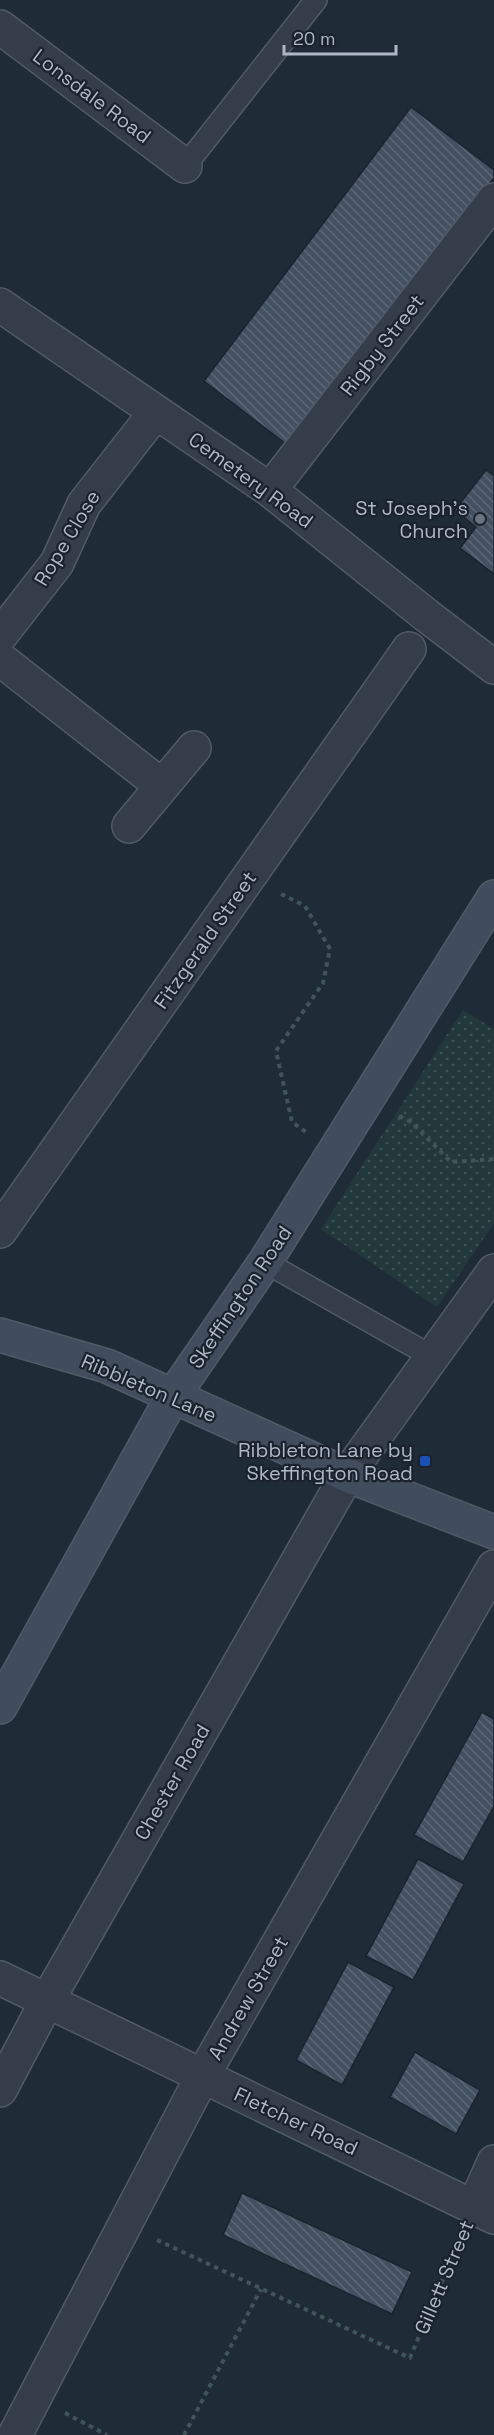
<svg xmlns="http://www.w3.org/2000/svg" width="494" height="2435" font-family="'Space Grotesk',sans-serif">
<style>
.park{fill:url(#park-dots)}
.building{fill:url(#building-back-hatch);stroke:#1b242f;stroke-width:1.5}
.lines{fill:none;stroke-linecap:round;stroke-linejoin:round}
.lane-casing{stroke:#515b67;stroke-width:24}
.street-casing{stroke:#515b67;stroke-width:36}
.secondary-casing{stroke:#515b67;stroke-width:36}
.path{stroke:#405557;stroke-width:4;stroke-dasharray:4.5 4.5;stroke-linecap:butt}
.lane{stroke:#343d49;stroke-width:21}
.street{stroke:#343d49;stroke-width:33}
.secondary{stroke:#414c5c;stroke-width:33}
.worship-dot{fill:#6b7280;stroke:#19222d;stroke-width:2}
.transit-dot{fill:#1a4fb4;stroke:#19222d;stroke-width:2}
.labels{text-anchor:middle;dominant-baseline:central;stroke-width:4.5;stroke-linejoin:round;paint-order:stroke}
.street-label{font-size:20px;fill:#aeb8c6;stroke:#19222d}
.poi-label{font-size:20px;fill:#aeb8c6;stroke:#19222d;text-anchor:end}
</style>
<defs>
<pattern id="park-dots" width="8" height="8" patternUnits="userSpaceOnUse" patternTransform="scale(1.5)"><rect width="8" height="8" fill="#22383a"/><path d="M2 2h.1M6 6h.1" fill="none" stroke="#405355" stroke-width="1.8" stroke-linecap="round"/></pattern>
<pattern id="building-back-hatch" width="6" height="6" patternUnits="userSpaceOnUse" patternTransform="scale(1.5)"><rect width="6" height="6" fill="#435161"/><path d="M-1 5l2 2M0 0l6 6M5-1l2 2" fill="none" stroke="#5c6876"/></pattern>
</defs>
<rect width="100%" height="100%" fill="#202b38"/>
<!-- park -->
<path class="park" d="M 463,1010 L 494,1029 L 494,1223 L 437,1307 L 321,1229 Z"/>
<!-- building -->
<path class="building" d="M 411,107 L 494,170 L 494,178 L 290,447 L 204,381 Z
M 486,470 L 494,476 L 494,574 L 460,548 L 476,527 L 455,510 Z
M 482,1712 L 494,1719 L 494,1806 L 463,1862 L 414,1835 Z
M 418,1859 L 464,1884 L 413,1980 L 366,1956 Z
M 348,1962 L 394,1987 L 342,2085 L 296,2060 Z
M 415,2052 L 480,2090 L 456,2134 L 390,2097 Z
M 242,2193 L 412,2272 L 392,2314 L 223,2235 Z"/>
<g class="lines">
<!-- lane casing -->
<g class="lane-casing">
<path id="lane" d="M 185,166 L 316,0
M 265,1262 L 431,1356"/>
</g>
<!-- street casing -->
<g class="street-casing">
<path id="street" d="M 0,27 L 185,166
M 0,305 L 270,490 L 426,615 L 494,667
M 270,490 L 494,200
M 0,636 L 57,563 L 84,504 L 156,412
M 0,659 L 162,786
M 129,826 L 194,748
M 0,1231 L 409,649
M 0,1978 L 494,2217
M 0,2090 L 47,2001 L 347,1475 L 494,1271
M 474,2207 L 494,2162
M 15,2435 L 202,2077 L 494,1567"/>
</g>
<!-- secondary casing -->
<g class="secondary-casing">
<path id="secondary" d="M 0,1335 L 107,1366 L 347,1475 L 494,1532
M 0,1707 L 173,1396 L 265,1262 L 494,897"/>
</g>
<!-- path -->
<path class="path" d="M 281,894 L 305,906 L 330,949 L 323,983 L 276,1051 L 292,1122 L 306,1132
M 399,1116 L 411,1122 L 451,1162 L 494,1159
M 157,2240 L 410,2358 L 460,2238
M 65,2413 L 107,2435
M 184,2435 L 261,2289"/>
<!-- lane -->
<use href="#lane" class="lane"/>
<!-- street -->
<use href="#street" class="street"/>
<!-- secondary -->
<use href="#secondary" class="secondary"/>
</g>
<!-- markers -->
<circle class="worship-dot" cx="480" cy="519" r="6"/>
<rect class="transit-dot" x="419" y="1455" width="12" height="12" rx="3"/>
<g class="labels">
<!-- street labels -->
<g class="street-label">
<text transform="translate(92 96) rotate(37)">Lonsdale Road</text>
<text transform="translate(382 345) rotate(-52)">Rigby Street</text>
<text transform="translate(251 480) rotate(36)">Cemetery Road</text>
<text transform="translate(67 538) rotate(-59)">Rope Close</text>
<text transform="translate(205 940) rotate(-55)">Fitzgerald Street</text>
<text transform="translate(240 1297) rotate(-56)">Skeffington Road</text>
<text transform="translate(149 1388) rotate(23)">Ribbleton Lane</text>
<text transform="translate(172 1782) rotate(-60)">Chester Road</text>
<text transform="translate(248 1998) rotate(-60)">Andrew Street</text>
<text transform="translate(296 2121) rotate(25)">Fletcher Road</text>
<text transform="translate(444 2277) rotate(-67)">Gillett Street</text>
</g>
<!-- poi labels -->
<g class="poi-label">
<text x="468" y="508">St Joseph's<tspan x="468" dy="23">Church</tspan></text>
<text x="413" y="1450">Ribbleton Lane by<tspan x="413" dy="23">Skeffington Road</tspan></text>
</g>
</g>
<!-- scale -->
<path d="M284 45v9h112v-9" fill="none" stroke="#aeb8c6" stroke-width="3"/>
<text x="293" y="45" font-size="18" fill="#aeb8c6" stroke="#19222d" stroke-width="4.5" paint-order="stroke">20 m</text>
</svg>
